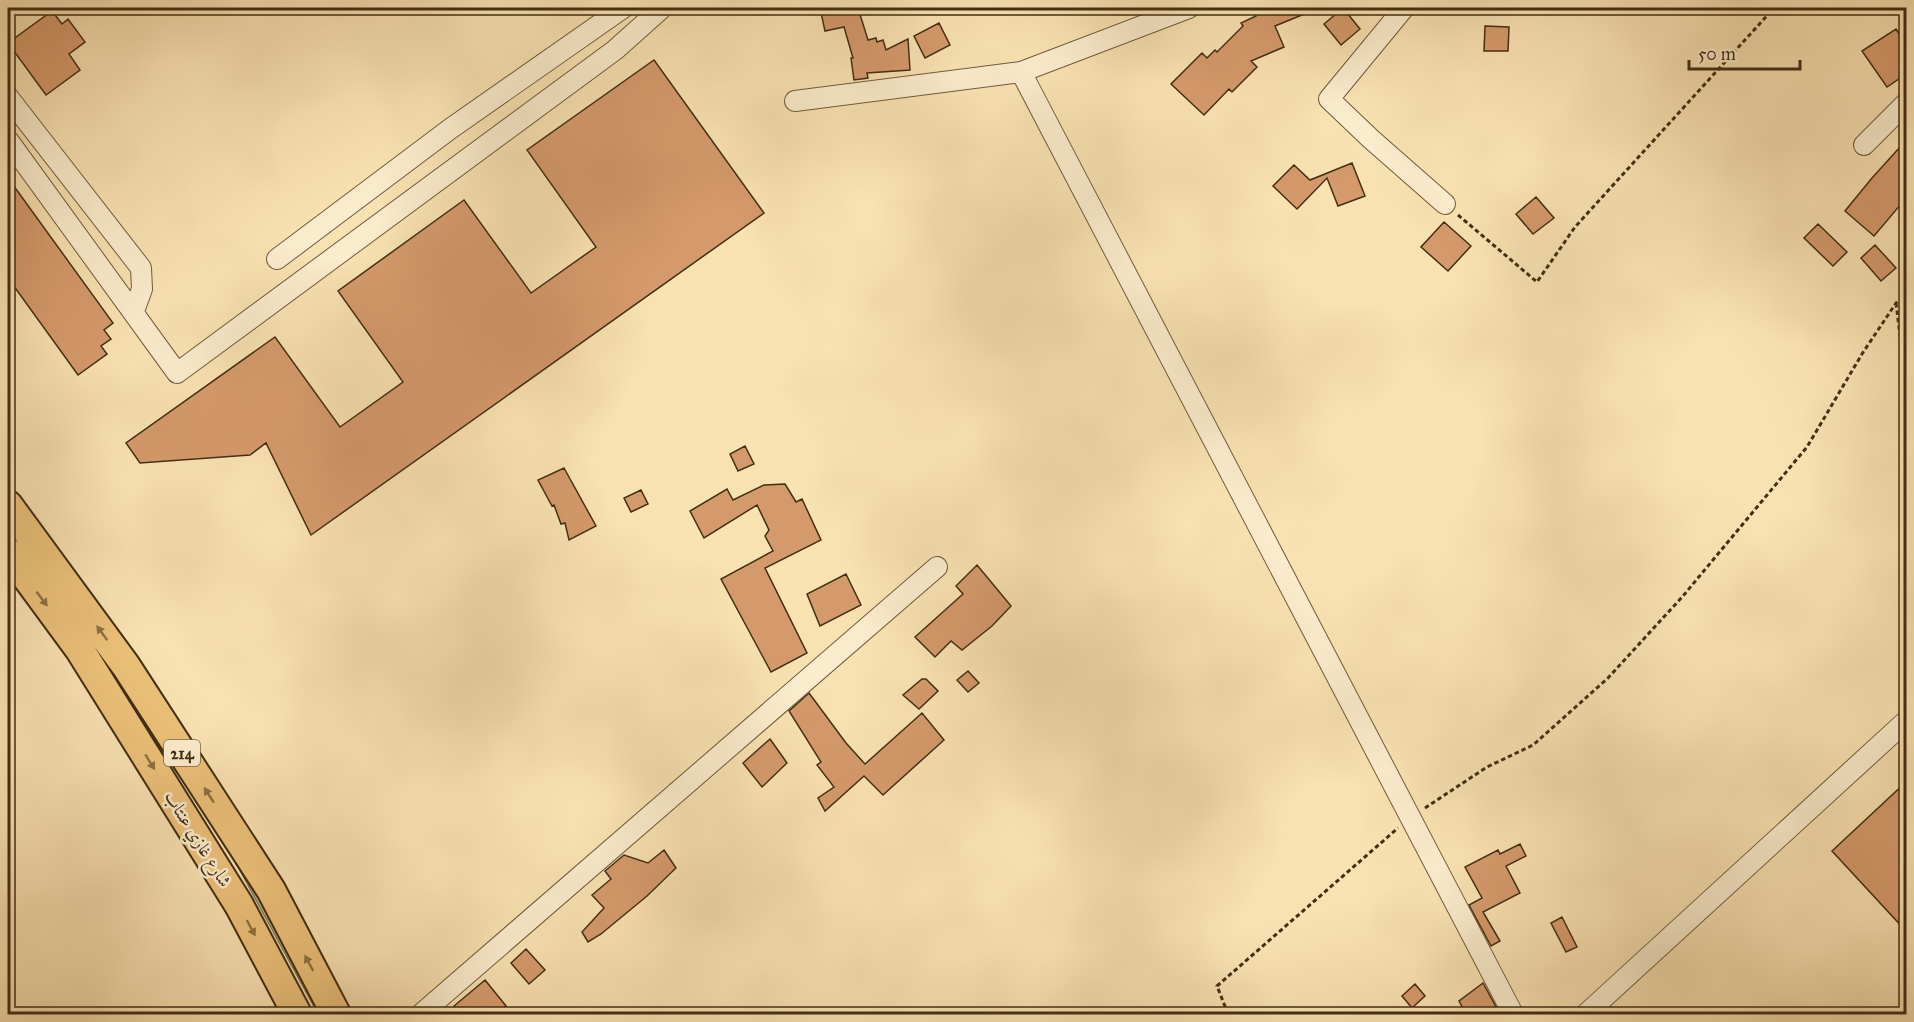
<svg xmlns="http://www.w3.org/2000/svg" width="1914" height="1022" font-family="'IM FELL Great Primer',Amiri,serif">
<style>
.green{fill:#b9c490;stroke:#7e7952;stroke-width:1.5}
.building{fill:#d59a6c;stroke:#422e13;stroke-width:1.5}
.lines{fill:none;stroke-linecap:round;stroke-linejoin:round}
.minor-casing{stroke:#705b3b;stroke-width:22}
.highway-casing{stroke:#422e13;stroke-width:32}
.path{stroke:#422e13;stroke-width:3;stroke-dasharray:4.5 3;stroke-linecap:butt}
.minor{stroke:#fbeccd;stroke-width:20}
.highway{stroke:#ecc179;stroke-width:28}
.oneway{fill:#8e7041}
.labels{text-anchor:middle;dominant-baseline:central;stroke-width:5;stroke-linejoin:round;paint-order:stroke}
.shield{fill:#fbeccd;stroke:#7a674b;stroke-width:1.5}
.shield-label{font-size:16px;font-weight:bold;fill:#422e13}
.street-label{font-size:18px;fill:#422e13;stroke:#fbeccd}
</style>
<rect width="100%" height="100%" fill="#f9e2b2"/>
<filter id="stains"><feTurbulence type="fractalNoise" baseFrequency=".00333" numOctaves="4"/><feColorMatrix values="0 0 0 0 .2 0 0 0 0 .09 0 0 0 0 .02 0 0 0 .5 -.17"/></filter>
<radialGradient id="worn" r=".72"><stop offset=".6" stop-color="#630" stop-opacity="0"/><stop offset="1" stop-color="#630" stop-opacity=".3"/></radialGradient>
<!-- green -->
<path class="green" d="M 8,519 L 234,844 L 327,1014 L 318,1014 L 224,841 L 113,680 L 8,532 Z"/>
<!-- building -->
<path class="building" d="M 820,8 L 858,8 L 868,40 L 876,38 L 877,42 L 883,40 L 886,50 L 908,39 L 910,70 L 867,73 L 868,78 L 854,80 L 851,58 L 853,58 L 844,27 L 825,31 Z
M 1256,8 L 1319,8 L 1275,26 L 1284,47 L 1251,61 L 1257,67 L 1232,92 L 1229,89 L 1204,115 L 1171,84 L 1202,53 L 1207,58 L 1215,50 L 1217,52 L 1243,26 L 1241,23 L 1256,16 Z
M 1343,8 L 1360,29 L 1341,45 L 1324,24 Z
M 52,11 L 62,24 L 68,19 L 85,42 L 69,54 L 80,70 L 46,95 L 8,43 Z
M 939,23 L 950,45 L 925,58 L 914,36 Z
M 1485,26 L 1509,27 L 1508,51 L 1484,51 Z
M 1896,29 L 1906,45 L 1906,57 L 1901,61 L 1906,70 L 1906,74 L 1887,87 L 1862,51 Z
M 654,60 L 764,213 L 311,535 L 266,443 L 250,455 L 140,463 L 126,443 L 275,337 L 340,427 L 403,382 L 338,291 L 464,200 L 531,293 L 596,247 L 527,150 Z
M 1900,147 L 1906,153 L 1906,209 L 1901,204 L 1874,236 L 1845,211 L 1872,178 Z
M 1352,163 L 1365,196 L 1338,206 L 1327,178 L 1297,209 L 1273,186 L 1294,165 L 1310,180 Z
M 8,178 L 113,323 L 104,330 L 111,339 L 101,346 L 107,354 L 78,375 L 8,278 Z
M 1536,197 L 1554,218 L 1533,234 L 1516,214 Z
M 1444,222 L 1471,246 L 1448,271 L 1421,247 Z
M 1818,224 L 1847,252 L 1833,266 L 1804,238 Z
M 1875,245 L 1896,268 L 1881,281 L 1861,258 Z
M 745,446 L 754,464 L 738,471 L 730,454 Z
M 564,468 L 596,526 L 569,540 L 565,523 L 561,524 L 554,505 L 552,506 L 538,480 Z
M 785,484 L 796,502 L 802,499 L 821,540 L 765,568 L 807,653 L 771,672 L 721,579 L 773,551 L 765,536 L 769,530 L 757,505 L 704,538 L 690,511 L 727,489 L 733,500 L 764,485 Z
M 641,490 L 648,504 L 631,512 L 624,498 Z
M 977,565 L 1011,606 L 992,626 L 962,650 L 951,641 L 935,657 L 915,637 L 963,594 L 956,586 Z
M 846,574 L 861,605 L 820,626 L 807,594 Z
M 968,671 L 979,683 L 968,692 L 957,680 Z
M 922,679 L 926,679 L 938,691 L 919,709 L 903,695 Z
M 809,693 L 846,743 L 865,764 L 922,713 L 944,740 L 883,795 L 864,776 L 825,811 L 818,798 L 834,787 L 817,765 L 821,762 L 789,711 Z
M 770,739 L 787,763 L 762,787 L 743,763 Z
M 1906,782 L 1906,931 L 1832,851 Z
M 1520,844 L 1526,856 L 1506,866 L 1520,893 L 1483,912 L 1500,941 L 1491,946 L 1469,905 L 1482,898 L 1465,867 L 1498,850 L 1500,854 Z
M 664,850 L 676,868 L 647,896 L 601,934 L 588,942 L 582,932 L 604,908 L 592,895 L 611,879 L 605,871 L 624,855 L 648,863 Z
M 1562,917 L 1577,947 L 1566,952 L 1551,923 Z
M 526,949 L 545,970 L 529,984 L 511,963 Z
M 485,980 L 506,1006 L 496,1014 L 461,1014 L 454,1006 Z
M 1483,983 L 1500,1014 L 1466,1014 L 1459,1001 Z
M 1415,984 L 1425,996 L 1412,1008 L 1402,996 Z"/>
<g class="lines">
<!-- minor casing -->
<g class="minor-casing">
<path id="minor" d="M 1404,8 L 1329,99 L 1371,139 L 1445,204
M 1021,72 L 1513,1014
M 8,97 L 141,268 L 142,289 L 134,311
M 795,101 L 1021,72 L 1189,8
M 8,140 L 177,373 L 615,50 L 662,8
M 1864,145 L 1906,103
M 277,259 L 450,129 L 623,8
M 421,1014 L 937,567
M 1586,1014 L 1906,721"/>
</g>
<!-- highway casing -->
<g class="highway-casing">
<path id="highway" d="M 8,505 L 126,666 L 271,890 L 336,1014
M 8,552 L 80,650 L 239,905 L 297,1014"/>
</g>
<!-- path -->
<path class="path" d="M 1458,215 L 1537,282 L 1575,227 L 1774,8
M 1896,303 L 1906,383
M 1425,808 L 1487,767 L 1533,745 L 1608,678 L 1683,596 L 1807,447 L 1862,354 L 1896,303 L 1906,293
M 1228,1014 L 1217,986 L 1398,828"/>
<!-- minor -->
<use href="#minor" class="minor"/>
<!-- highway -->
<use href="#highway" class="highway"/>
</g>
<!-- one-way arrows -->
<defs><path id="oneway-solid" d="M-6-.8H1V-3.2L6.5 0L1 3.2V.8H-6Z" transform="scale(1.5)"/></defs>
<g class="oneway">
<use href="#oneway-solid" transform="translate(42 599) rotate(53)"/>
<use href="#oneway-solid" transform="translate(102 633) rotate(-126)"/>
<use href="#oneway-solid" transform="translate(150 762) rotate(58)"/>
<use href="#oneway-solid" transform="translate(209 795) rotate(-123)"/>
<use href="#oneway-solid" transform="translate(251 928) rotate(62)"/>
<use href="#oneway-solid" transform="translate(309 963) rotate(-118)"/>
</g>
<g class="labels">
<!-- shield labels -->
<rect class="shield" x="164" y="740" width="36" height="26" rx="4.5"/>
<g class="shield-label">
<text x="182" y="753">214</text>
</g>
<!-- street labels -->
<g class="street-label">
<text transform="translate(198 839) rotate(58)">شارع غازي عنتاب</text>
</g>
</g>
<!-- margin -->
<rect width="1914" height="1022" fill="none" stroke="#f9e2b2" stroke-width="30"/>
<rect x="9" y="9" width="1896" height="1004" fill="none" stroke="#422e13" stroke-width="3"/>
<rect x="15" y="15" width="1884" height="992" fill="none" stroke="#422e13" stroke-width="1.5"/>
<!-- scale -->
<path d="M1689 60v9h111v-9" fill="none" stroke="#422e13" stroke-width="3"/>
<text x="1698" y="60" font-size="18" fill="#422e13" stroke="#fbeccd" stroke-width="4.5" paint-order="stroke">50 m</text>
<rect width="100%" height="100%" filter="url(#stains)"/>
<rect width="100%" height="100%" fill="url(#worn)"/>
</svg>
